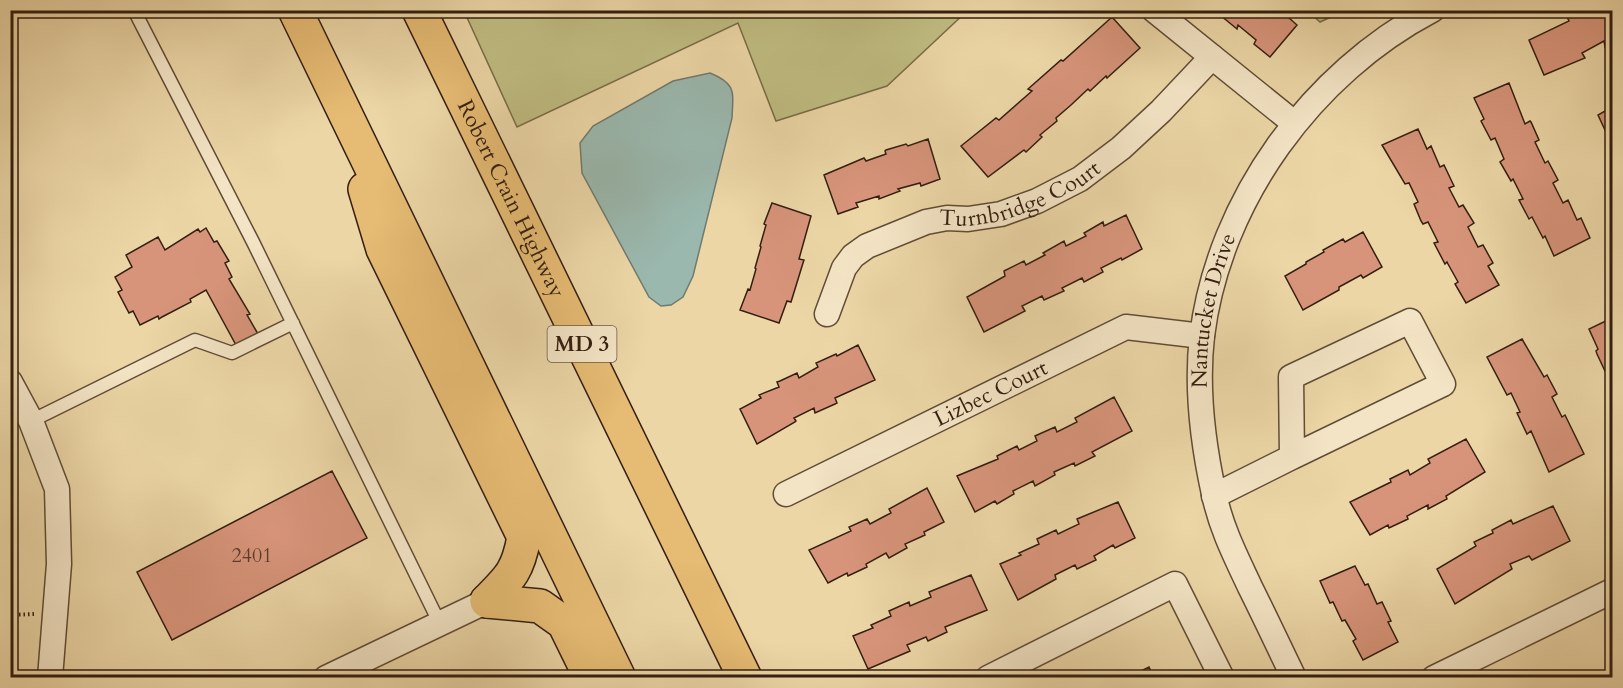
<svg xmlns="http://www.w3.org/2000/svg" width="1623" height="688" font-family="Cardo,serif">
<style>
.green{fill:#bfbc81;stroke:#796d48;stroke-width:1.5}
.water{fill:#9ab8ae;stroke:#717a6f;stroke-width:1.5}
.building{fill:#d7947a;stroke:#331e10;stroke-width:1.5}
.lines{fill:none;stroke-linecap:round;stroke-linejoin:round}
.service-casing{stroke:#614c36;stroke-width:15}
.minor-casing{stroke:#614c36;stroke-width:27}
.trunk-casing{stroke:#331e10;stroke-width:36}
.path{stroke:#331e10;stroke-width:4;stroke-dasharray:1.5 3;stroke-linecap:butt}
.service{stroke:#f3e4c5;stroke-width:12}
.minor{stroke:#f3e4c5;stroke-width:24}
.trunk{stroke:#e6bb73;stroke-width:33}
.labels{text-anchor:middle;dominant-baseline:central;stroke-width:6;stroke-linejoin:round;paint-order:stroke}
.number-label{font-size:20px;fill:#5c3c2a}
.shield{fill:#f3e4c5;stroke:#6d5946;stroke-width:1.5}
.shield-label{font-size:21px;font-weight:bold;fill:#331e10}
.street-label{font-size:22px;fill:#331e10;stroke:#f3e4c5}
</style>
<rect width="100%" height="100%" fill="#ecd6a6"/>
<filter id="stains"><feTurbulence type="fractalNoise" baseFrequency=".00333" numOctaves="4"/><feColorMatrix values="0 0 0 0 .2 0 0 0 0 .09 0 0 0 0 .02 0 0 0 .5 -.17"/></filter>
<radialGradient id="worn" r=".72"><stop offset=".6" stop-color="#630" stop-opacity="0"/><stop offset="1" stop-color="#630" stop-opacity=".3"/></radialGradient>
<!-- green -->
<path class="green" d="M 464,11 L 967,11 L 887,86 L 776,121 L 738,23 L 517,127 Z
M 1308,11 L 1344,11 L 1320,22 Z"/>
<!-- water -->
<path class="water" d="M 710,73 C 737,84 733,92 732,118 L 693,276 L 683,297 L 671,305 L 661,306 L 649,297 L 582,173 L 580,143 L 593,126 L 673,81 Z"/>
<!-- building -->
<path class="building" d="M 1217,10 L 1280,10 L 1297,25 L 1270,57 L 1254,44 L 1256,40 L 1238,25 L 1237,29 L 1220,15 L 1221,14 Z
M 1580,10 L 1612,10 L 1612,43 L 1605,47 L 1604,41 L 1582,53 L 1585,58 L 1544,75 L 1529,40 L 1569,21 L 1567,17 Z
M 1112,17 L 1140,48 L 1107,78 L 1106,76 L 1090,91 L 1088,89 L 1071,105 L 1056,118 L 1057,121 L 1040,135 L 1042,137 L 1026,152 L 1024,150 L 988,177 L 961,146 L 996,118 L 999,120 L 1032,91 L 1028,89 L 1061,60 L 1063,61 Z
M 1509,83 L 1525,124 L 1530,121 L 1531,122 L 1539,140 L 1535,142 L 1545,163 L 1548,161 L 1558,180 L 1553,183 L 1563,203 L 1568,200 L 1577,220 L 1581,218 L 1590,238 L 1554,256 L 1545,236 L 1543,238 L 1532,217 L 1529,219 L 1519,200 L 1523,199 L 1513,179 L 1511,181 L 1500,162 L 1504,159 L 1495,138 L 1491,140 L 1481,121 L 1484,119 L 1474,98 Z
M 1612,107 L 1612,145 L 1598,115 Z
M 1418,129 L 1427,149 L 1431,146 L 1440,167 L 1444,165 L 1454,186 L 1449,188 L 1459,207 L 1463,205 L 1474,223 L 1468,227 L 1478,247 L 1483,245 L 1493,263 L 1488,266 L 1499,285 L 1466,303 L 1455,284 L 1458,282 L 1448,264 L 1447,262 L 1445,264 L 1434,243 L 1438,242 L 1428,222 L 1423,224 L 1421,221 L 1414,204 L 1418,202 L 1409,183 L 1405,184 L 1382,145 Z
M 928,139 L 940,179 L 921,186 L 920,183 L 898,189 L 900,191 L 879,199 L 879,196 L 856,203 L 858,207 L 838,214 L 824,175 L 864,158 L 866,161 L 886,154 L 885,151 L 886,150 L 906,144 L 908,146 Z
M 772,203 L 811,216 L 799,259 L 804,260 L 803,263 L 791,302 L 787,301 L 779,323 L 740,310 L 748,289 L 750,290 L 756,269 L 755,268 L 761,247 L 760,246 L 766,225 L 764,224 Z
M 1126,215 L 1142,249 L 1122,260 L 1121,258 L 1101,268 L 1103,272 L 1084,282 L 1082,278 L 1062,288 L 1064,291 L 1044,300 L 1042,296 L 1022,306 L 1025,311 L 984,332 L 967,297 L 1005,276 L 1004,271 L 1024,261 L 1026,265 L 1045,255 L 1043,253 L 1064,241 L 1066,246 L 1086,236 L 1084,233 L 1103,222 L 1104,226 Z
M 206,228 L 214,242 L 217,241 L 229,261 L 225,263 L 232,277 L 229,279 L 250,314 L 247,315 L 258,334 L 236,345 L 206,290 L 190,299 L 191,302 L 162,317 L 159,319 L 158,316 L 140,325 L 133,311 L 129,313 L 118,292 L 122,290 L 115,277 L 132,267 L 126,255 L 158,237 L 165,250 L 198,229 L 200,232 Z
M 1363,232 L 1382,267 L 1363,278 L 1361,275 L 1339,287 L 1339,290 L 1303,310 L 1285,276 L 1306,264 L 1306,262 L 1324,252 L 1323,250 L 1343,239 L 1345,242 Z
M 1612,318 L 1612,379 L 1608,370 L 1605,371 L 1597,354 L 1596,351 L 1598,349 L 1589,329 Z
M 1522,339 L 1544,377 L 1547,375 L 1557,394 L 1552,397 L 1562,417 L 1565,415 L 1584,454 L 1549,472 L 1531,431 L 1527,434 L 1517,413 L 1520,412 L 1511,393 L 1507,395 L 1487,357 Z
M 858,345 L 875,380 L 835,398 L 837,403 L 835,404 L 815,413 L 814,408 L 794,418 L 796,421 L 795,422 L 757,444 L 740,409 L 761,398 L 759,395 L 779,387 L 777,382 L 780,381 L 797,373 L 799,378 L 818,367 L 816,363 L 836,354 L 837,356 Z
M 1114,397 L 1132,431 L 1092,452 L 1095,456 L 1075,466 L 1074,463 L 1054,472 L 1055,475 L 1035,486 L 1033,481 L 1013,491 L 1014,494 L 997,504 L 995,501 L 975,512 L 957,476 L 998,459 L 997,456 L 1017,446 L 1019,450 L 1037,441 L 1035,436 L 1055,427 L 1057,432 L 1077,422 L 1075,418 Z
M 1466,439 L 1485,472 L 1446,496 L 1447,499 L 1428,509 L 1428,505 L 1407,516 L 1408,519 L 1389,528 L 1388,525 L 1370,535 L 1350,502 L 1391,482 L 1390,479 L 1408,470 L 1410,475 L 1430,463 L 1428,459 Z
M 332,471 L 367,538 L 172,640 L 137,572 Z
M 927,488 L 944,522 L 924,532 L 925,535 L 905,544 L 907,548 L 889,558 L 886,553 L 866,564 L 867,567 L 848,576 L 847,573 L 828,583 L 809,550 L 851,531 L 849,527 L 867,519 L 870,524 L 885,516 L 891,513 L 889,509 Z
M 1118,502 L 1135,538 L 1115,548 L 1113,545 L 1094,556 L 1096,560 L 1077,569 L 1075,565 L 1055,575 L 1056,579 L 1018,600 L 1000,564 L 1021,555 L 1019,553 L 1039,544 L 1037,539 L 1056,530 L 1058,534 L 1079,524 L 1077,519 Z
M 1553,506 L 1570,541 L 1532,560 L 1529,556 L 1510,564 L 1512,569 L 1455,604 L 1437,569 L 1476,546 L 1474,542 L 1493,533 L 1492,530 L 1511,520 L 1513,524 Z
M 1355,566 L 1365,585 L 1368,584 L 1377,604 L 1382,602 L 1391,621 L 1388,622 L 1398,642 L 1363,660 L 1353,641 L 1356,639 L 1345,620 L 1342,621 L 1333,602 L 1330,603 L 1320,581 Z
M 971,575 L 987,610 L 945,627 L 947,632 L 928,641 L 926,637 L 907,645 L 910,651 L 868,669 L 853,636 L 873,628 L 871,625 L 891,616 L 889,611 L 909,602 L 910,606 L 931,597 L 929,592 Z
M 1149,667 L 1154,678 L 1126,678 L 1139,672 Z"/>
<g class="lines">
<!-- service casing -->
<g class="service-casing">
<path id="service" d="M 134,10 L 253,242 L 440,624
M 31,421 L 195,340 L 232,353 L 293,323"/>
</g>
<!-- minor casing -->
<g class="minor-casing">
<g id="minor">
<path d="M 1154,10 L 1294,123"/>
<path id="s1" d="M 827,314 L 844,268 L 853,256 L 867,246 L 926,222 L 947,218 L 968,219 L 1001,214 L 1037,201 L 1080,179 L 1121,148 L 1161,111 L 1212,57"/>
<path d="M 10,382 L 31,421 L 57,489 L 59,564 L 50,678"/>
<path id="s2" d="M 786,494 L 1126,327 L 1202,336"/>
<path d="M 1214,496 L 1292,457 L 1291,377 L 1410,321 L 1443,384 L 1292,457"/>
<path d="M 326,678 L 487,601"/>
<path d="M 988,678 L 1175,584 L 1222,678"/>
<path id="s3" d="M 1294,678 C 1279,647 1265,617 1250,587 C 1236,557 1221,528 1214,494 C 1203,444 1196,388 1202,336 C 1219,200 1312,73 1432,10"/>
<path d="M 1434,678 L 1612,591"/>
</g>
</g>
<!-- trunk casing -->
<g class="trunk-casing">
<g id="trunk">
<path d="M 295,10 L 619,678"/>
<path id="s4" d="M 419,10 L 745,678"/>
<path d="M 365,189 L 383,249 L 524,537 C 518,571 510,578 487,601"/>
<path d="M 487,601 L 540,606 L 564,623 L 591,678"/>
</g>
</g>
<!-- path -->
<path class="path" d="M 10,615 L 34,614"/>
<!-- service -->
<use href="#service" class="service"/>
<!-- minor -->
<use href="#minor" class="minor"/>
<!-- trunk -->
<use href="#trunk" class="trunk"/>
</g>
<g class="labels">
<!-- number labels -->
<g class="number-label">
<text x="252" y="555">2401</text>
</g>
<!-- shield labels -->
<rect class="shield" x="547.5" y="326" width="69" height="36" rx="4.5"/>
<g class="shield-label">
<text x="582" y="344">MD 3</text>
</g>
<!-- street labels -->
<g class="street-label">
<text stroke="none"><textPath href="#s1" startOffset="244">Turnbridge Court</textPath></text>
<text stroke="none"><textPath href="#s4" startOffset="210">Robert Crain Highway</textPath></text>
<text stroke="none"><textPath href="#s3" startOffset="387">Nantucket Drive</textPath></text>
<text stroke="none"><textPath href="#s2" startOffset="228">Lizbec Court</textPath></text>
</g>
</g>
<!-- margin -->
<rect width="1623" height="688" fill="none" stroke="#ecd6a6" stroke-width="36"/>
<rect x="12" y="12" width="1599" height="664" fill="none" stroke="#331e10" stroke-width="3"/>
<rect x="18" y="18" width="1587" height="652" fill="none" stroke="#331e10" stroke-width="1.5"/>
<rect width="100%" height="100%" filter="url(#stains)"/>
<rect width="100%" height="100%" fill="url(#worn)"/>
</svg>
